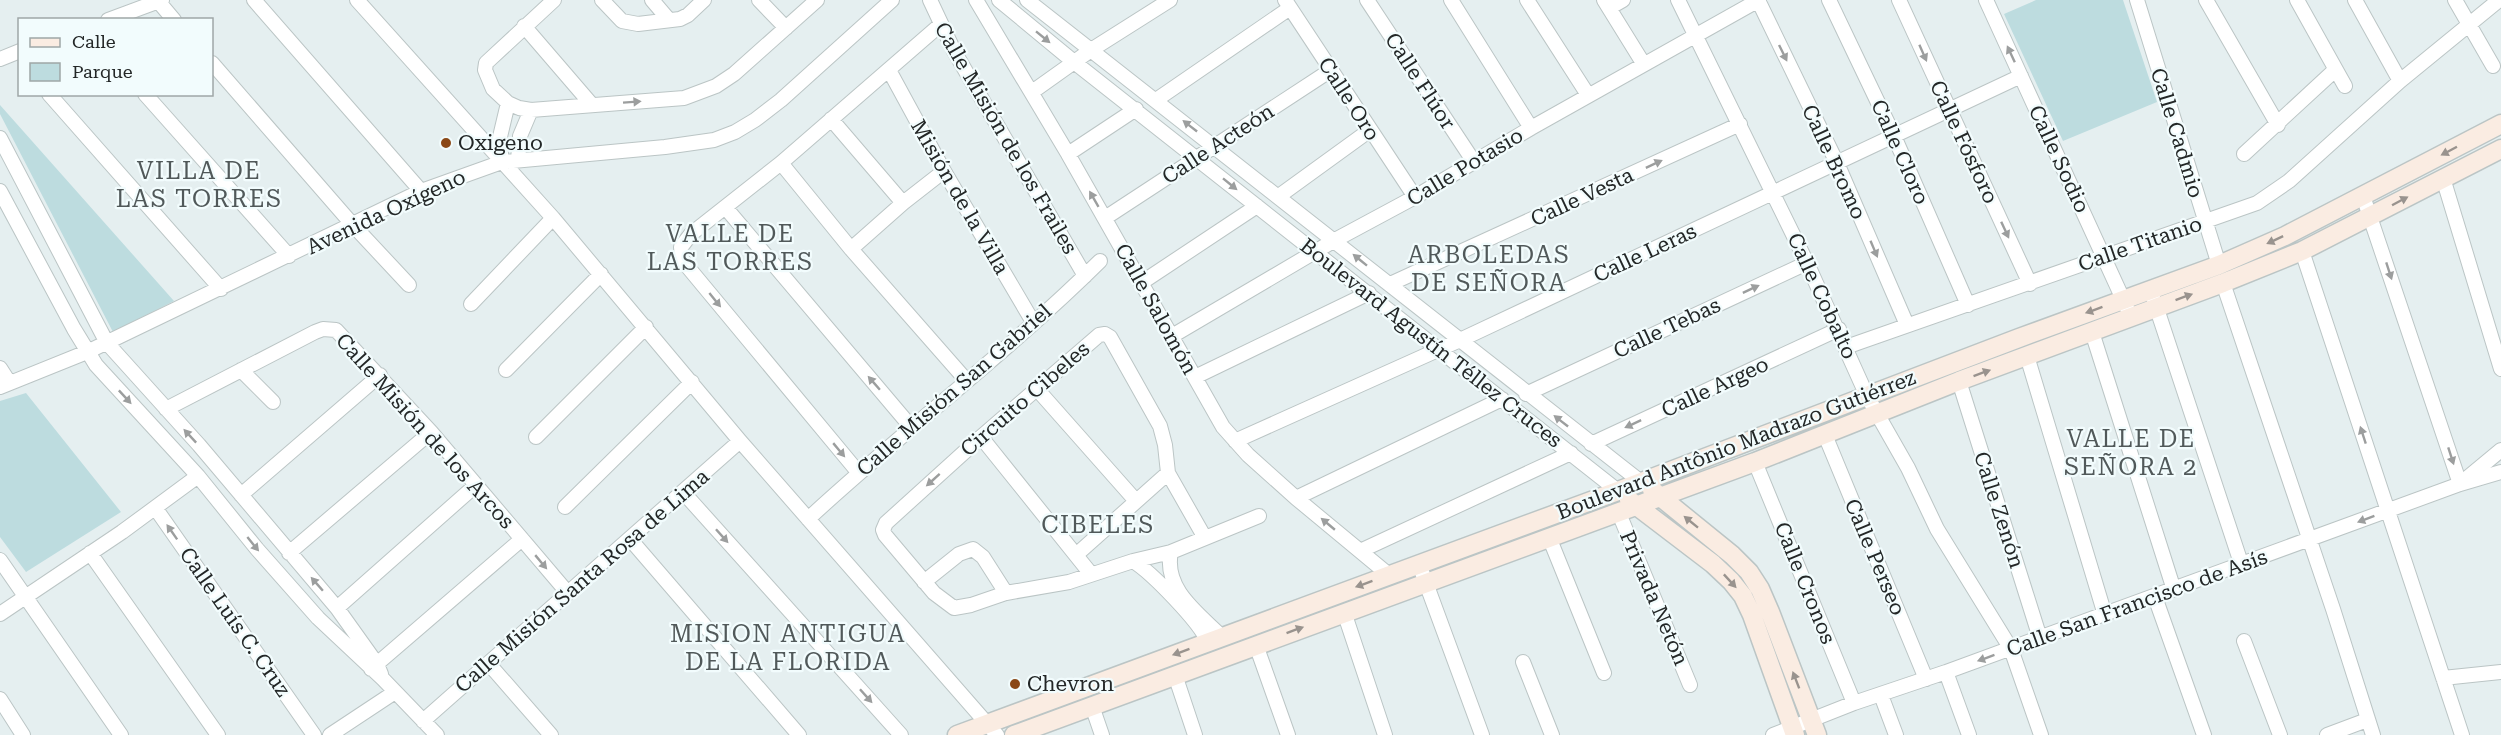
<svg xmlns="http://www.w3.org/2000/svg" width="2501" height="735" font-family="'Roboto Serif',serif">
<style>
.green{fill:#bddcdf}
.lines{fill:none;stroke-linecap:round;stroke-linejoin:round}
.street-casing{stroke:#bbc5c5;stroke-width:16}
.secondary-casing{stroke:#bbc5c5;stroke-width:21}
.street{stroke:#fff;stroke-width:14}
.secondary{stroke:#faece2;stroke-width:18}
.oneway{fill:#9c9e9e}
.oneway2{fill:#99938e}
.poi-dot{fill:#8a4817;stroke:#f2fcfd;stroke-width:2}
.labels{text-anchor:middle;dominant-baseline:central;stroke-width:4.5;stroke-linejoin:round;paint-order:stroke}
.street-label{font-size:21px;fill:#232727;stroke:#f2fcfd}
.poi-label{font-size:21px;fill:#232727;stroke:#f2fcfd;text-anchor:start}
.quarter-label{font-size:24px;letter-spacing:1.5px;fill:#51595a;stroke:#f2fcfd}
</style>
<rect width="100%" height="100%" fill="#e5eff0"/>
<!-- green -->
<path class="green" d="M 2036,0 L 2123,0 L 2157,102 L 2063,141 L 2004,14 Z
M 0,105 L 174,301 L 113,332 L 0,114 Z
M 26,393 L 121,512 L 26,572 L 0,537 L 0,401 Z"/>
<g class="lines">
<!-- street casing -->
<g class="street-casing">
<path id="street" d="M 254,0 L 421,191
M 357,0 L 553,218 L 740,441 L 997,735
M 554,0 L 486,63 L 485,70 L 493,89 L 508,103 L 519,108 L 531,110 L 684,98 L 716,86 L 734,74 L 817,0
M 602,0 L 622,21 L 638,24 L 680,19 L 688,15 L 704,0
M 652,0 L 669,20
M 759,0 L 786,28
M 930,0 L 954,51 L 1085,276
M 976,0 L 1068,154 L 1223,427 L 1248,455 L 1296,498 L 1389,575
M 999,0 L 1074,62 L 1618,491
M 1027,0 L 1641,482
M 1285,0 L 1415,197
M 1367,0 L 1474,162
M 1451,0 L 1531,128
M 1527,0 L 1588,95
M 1604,0 L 1643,63
M 1678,0 L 1807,263 L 1867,396 L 1908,468 L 1937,529 L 2011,649 L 2041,735
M 1758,0 L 1837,163 L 1907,325
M 1829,0 L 1894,136 L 1968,305
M 1899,0 L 2030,284
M 1986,0 L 2127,308
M 2137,0 L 2219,265
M 2206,0 L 2278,125
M 2297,0 L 2345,86
M 2355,0 L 2400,81
M 2455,0 L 2493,66
M 158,1 L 174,20
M 1609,8 L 1623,0
M 108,20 L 162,0
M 524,26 L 592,105
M 0,59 L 20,51
M 212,63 L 352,224 L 409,285
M 889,70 L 944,171 L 1033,322
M 1032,92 L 1091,50 L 1170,0
M 49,94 L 221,289
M 145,94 L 289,256
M 1156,100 L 1290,8
M 831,119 L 903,203
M 0,138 L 107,343 L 199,445 L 337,608 L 377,664 L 381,674
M 1068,154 L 1136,109
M 2244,154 L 2335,70
M 502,160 L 499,141 L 508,103
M 518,160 L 520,136 L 531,110
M 781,163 L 851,249 L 966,380
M 2443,178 L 2501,369
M 0,191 L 74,329 L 96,365 L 198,476 L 257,549 L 318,618 L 383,679 L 437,735
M 1279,196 L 1370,130
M 2363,196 L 2460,484
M 725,207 L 912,428
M 1105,218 L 1331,70
M 851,249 L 903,203 L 944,171
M 2302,251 L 2462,735
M 1141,283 L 1257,206
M 2223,283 L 2333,609 L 2373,735
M 1390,284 L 1740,124
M 2154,300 L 2242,566
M 471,304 L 553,218
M 2092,332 L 2174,590
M 1105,334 L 1099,335 L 981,437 L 886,523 L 883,530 L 885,535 L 934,593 L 954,608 L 971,605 L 1006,593 L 1069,582 L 1133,561 L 1171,552 L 1259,516
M 1105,334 L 1110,337 L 1160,426 L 1165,445 L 1168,473 L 1205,538
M 1172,336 L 1335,240 L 1415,197 L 1531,128 L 1759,0
M 1846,347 L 2257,203 L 2289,181 L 2400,81 L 2499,0
M 2027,356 L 2105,615
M 0,368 L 9,382
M 241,370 L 273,402
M 506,370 L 601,274
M 1195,377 L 1369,293
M 1959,381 L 2040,638
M 0,387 L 87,352 L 421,191 L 502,162 L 665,147 L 714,140 L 735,132 L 755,120 L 781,100 L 892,0
M 1036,388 L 1136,501
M 1526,394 L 1807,263
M 166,409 L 315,332 L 323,329 L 336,330 L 431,432 L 567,592
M 1825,435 L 1926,679
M 536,437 L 646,327
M 981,437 L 1091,574
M 1235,441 L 1460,340 L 2021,76
M 1591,444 L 1839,329
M 1755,462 L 1854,703
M 858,472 L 687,266 L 682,259 L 681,247 L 691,234 L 781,163 L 940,25
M 2466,479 L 2501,450
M 683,492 L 901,735
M 241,495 L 380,375
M 1296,498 L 1502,399
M 565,507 L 692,382
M 156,509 L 314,735
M 1618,511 L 1690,685
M 808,519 C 903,431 1008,352 1100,261
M 1549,537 L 1604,673
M 630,539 L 799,735
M 1360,551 L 1571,453
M 1171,552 C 1163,589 1198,613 1222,637
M 90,553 L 218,735
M 289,553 L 431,432
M 1076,555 L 1168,473
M 0,560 L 121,735
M 1133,561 C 1151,572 1200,622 1208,642
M 1419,564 L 1482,735
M 924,582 L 959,554 L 973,549 L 983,557 L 1006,593
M 2155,597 L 2204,735
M 337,608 L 476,485
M 1344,612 L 1385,735
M 0,614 L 122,532 L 198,476
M 2244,641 L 2280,735
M 1256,645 L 1288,735
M 1523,662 L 1552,735
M 489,664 L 551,735
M 371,669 L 522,539
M 1946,672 L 1969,735
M 1175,675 L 1195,735
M 2443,678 L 2501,672
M 1881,695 L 1896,735
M 0,699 L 23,735
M 1092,706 L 1102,735
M 423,721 L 740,441
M 330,735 L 395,692
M 1773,735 L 1854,703 L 1946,672 L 2460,484 L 2501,472
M 2327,735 L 2367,720"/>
</g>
<!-- secondary casing -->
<g class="secondary-casing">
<path id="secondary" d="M 1652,490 L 1732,555 L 1749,572 L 1760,589 L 1770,612 L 1817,735
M 1629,500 L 1713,564 L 1731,581 L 1743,596 L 1752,615 L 1795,735
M 957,735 L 1618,491 L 2019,338 L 2219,265 L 2285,236 L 2501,124
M 1014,735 L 1755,462 L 1959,381 L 2223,283 L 2302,251 L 2501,149"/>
</g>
<!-- street -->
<use href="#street" class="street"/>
<!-- secondary -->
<use href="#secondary" class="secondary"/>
</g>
<!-- one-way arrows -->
<defs><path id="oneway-solid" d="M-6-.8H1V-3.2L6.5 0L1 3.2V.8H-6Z" transform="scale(1.5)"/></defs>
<g class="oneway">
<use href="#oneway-solid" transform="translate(1043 37) rotate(39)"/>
<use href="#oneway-solid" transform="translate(1783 53) rotate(64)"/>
<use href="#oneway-solid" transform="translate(1923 53) rotate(66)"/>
<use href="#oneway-solid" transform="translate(2011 54) rotate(-115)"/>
<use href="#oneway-solid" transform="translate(632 102) rotate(-4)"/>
<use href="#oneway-solid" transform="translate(1190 126) rotate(-142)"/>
<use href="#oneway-solid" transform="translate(1654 164) rotate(-25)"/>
<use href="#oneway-solid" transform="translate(1230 184) rotate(39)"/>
<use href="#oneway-solid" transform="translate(1094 199) rotate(-120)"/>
<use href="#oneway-solid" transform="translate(2005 230) rotate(65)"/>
<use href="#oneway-solid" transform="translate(1874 249) rotate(67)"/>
<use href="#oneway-solid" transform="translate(1360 260) rotate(-141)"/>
<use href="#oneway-solid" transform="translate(2389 271) rotate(72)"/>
<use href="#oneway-solid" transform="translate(1751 289) rotate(-25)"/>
<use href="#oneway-solid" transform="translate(715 300) rotate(51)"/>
<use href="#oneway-solid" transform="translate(874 383) rotate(-131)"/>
<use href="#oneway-solid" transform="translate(125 397) rotate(47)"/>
<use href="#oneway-solid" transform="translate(1561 421) rotate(-142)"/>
<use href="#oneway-solid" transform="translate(1633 424) rotate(155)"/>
<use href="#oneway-solid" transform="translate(2363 435) rotate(-108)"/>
<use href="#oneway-solid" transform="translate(190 436) rotate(-133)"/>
<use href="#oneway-solid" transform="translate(839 450) rotate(50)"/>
<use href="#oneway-solid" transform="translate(2451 456) rotate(72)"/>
<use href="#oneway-solid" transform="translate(933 480) rotate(138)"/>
<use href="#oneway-solid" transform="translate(2366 519) rotate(159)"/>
<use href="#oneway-solid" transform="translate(1328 524) rotate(-140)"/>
<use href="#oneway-solid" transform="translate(172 532) rotate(-125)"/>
<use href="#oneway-solid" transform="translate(722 536) rotate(48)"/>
<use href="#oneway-solid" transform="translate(253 544) rotate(51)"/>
<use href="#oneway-solid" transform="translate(541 562) rotate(50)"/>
<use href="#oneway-solid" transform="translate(317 584) rotate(-131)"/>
<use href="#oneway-solid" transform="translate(1986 658) rotate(160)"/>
<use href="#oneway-solid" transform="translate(866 696) rotate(48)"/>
</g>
<g class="oneway2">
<use href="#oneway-solid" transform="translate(2449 151) rotate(152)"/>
<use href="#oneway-solid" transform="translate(2400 201) rotate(-28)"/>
<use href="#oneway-solid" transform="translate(2275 240) rotate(155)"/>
<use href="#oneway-solid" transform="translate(2184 297) rotate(-20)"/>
<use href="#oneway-solid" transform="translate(2094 310) rotate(160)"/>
<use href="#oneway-solid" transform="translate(1982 373) rotate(-20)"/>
<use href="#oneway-solid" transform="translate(1691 522) rotate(-141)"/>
<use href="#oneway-solid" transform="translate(1730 581) rotate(47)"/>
<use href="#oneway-solid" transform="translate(1364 584) rotate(160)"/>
<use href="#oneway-solid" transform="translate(1295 630) rotate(-20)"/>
<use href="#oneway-solid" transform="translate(1181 652) rotate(160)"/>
<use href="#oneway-solid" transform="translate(1796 680) rotate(-111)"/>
</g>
<!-- markers -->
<g class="poi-dot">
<circle cx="446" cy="143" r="6"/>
<circle cx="1015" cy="684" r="6"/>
</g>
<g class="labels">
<!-- street labels -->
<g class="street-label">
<text transform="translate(1420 81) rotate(57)">Calle Flúor</text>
<text transform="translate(1349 99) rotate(57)">Calle Oro</text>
<text transform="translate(2177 133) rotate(73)">Calle Cadmio</text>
<text transform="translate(1006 138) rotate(60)">Calle Misión de los Frailes</text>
<text transform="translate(1964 142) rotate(65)">Calle Fósforo</text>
<text transform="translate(1218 144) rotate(-33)">Calle Acteón</text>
<text transform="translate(1900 152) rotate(66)">Calle Cloro</text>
<text transform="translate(2059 159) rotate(65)">Calle Sodio</text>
<text transform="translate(1834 162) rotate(65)">Calle Bromo</text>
<text transform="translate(1465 167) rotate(-31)">Calle Potasio</text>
<text transform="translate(960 197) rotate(60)">Misión de la Villa</text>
<text transform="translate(1582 197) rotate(-25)">Calle Vesta</text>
<text transform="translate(386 212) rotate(-25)">Avenida Oxígeno</text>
<text transform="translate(2140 244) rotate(-19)">Calle Titanio</text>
<text transform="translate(1645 253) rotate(-25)">Calle Leras</text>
<text transform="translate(1822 296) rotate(65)">Calle Cobalto</text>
<text transform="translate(1156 309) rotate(61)">Calle Salomón</text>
<text transform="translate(1667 328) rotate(-25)">Calle Tebas</text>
<text transform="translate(1431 343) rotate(38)">Boulevard Agustín Téllez Cruces</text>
<text transform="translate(1715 387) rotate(-25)">Calle Argeo</text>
<text transform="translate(954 390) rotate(-41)">Calle Misión San Gabriel</text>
<text transform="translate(1025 399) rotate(-41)">Circuito Cibeles</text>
<text transform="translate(425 431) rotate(48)">Calle Misión de los Arcos</text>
<text transform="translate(1736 445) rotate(-21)">Boulevard Antônio Madrazo Gutiérrez</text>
<text transform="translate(1999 510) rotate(72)">Calle Zenón</text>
<text transform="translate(1875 557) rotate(67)">Calle Perseo</text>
<text transform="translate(582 581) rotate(-41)">Calle Misión Santa Rosa de Lima</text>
<text transform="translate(1805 583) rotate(68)">Calle Cronos</text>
<text transform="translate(1654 598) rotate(67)">Privada Netón</text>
<text transform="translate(2137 603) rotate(-20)">Calle San Francisco de Asís</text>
<text transform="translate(235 622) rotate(55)">Calle Luís C. Cruz</text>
</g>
<!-- poi labels -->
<g class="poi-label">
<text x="458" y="143">Oxigeno</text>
<text x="1027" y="684">Chevron</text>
</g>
<!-- quarter labels -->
<g class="quarter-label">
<text x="199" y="171">VILLA DE<tspan x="199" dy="28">LAS TORRES</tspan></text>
<text x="730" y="234">VALLE DE<tspan x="730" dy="28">LAS TORRES</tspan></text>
<text x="1489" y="255">ARBOLEDAS<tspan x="1489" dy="28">DE SEÑORA</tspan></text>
<text x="2131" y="439">VALLE DE<tspan x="2131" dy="28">SEÑORA 2</tspan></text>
<text x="1098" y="525">CIBELES</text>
<text x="788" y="634">MISION ANTIGUA<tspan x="788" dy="28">DE LA FLORIDA</tspan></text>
</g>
</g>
<!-- legend -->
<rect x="18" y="18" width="195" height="78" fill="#f2fcfd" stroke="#9fa7a7" stroke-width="1.5"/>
<rect x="30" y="38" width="30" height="9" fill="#faece2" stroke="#9fa7a7" stroke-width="1.5"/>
<text x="72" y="48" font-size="18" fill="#232727">Calle</text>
<rect x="30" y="63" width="30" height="18" fill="#bddcdf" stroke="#9fa7a7" stroke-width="1.5"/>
<text x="72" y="78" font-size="18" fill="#232727">Parque</text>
</svg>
